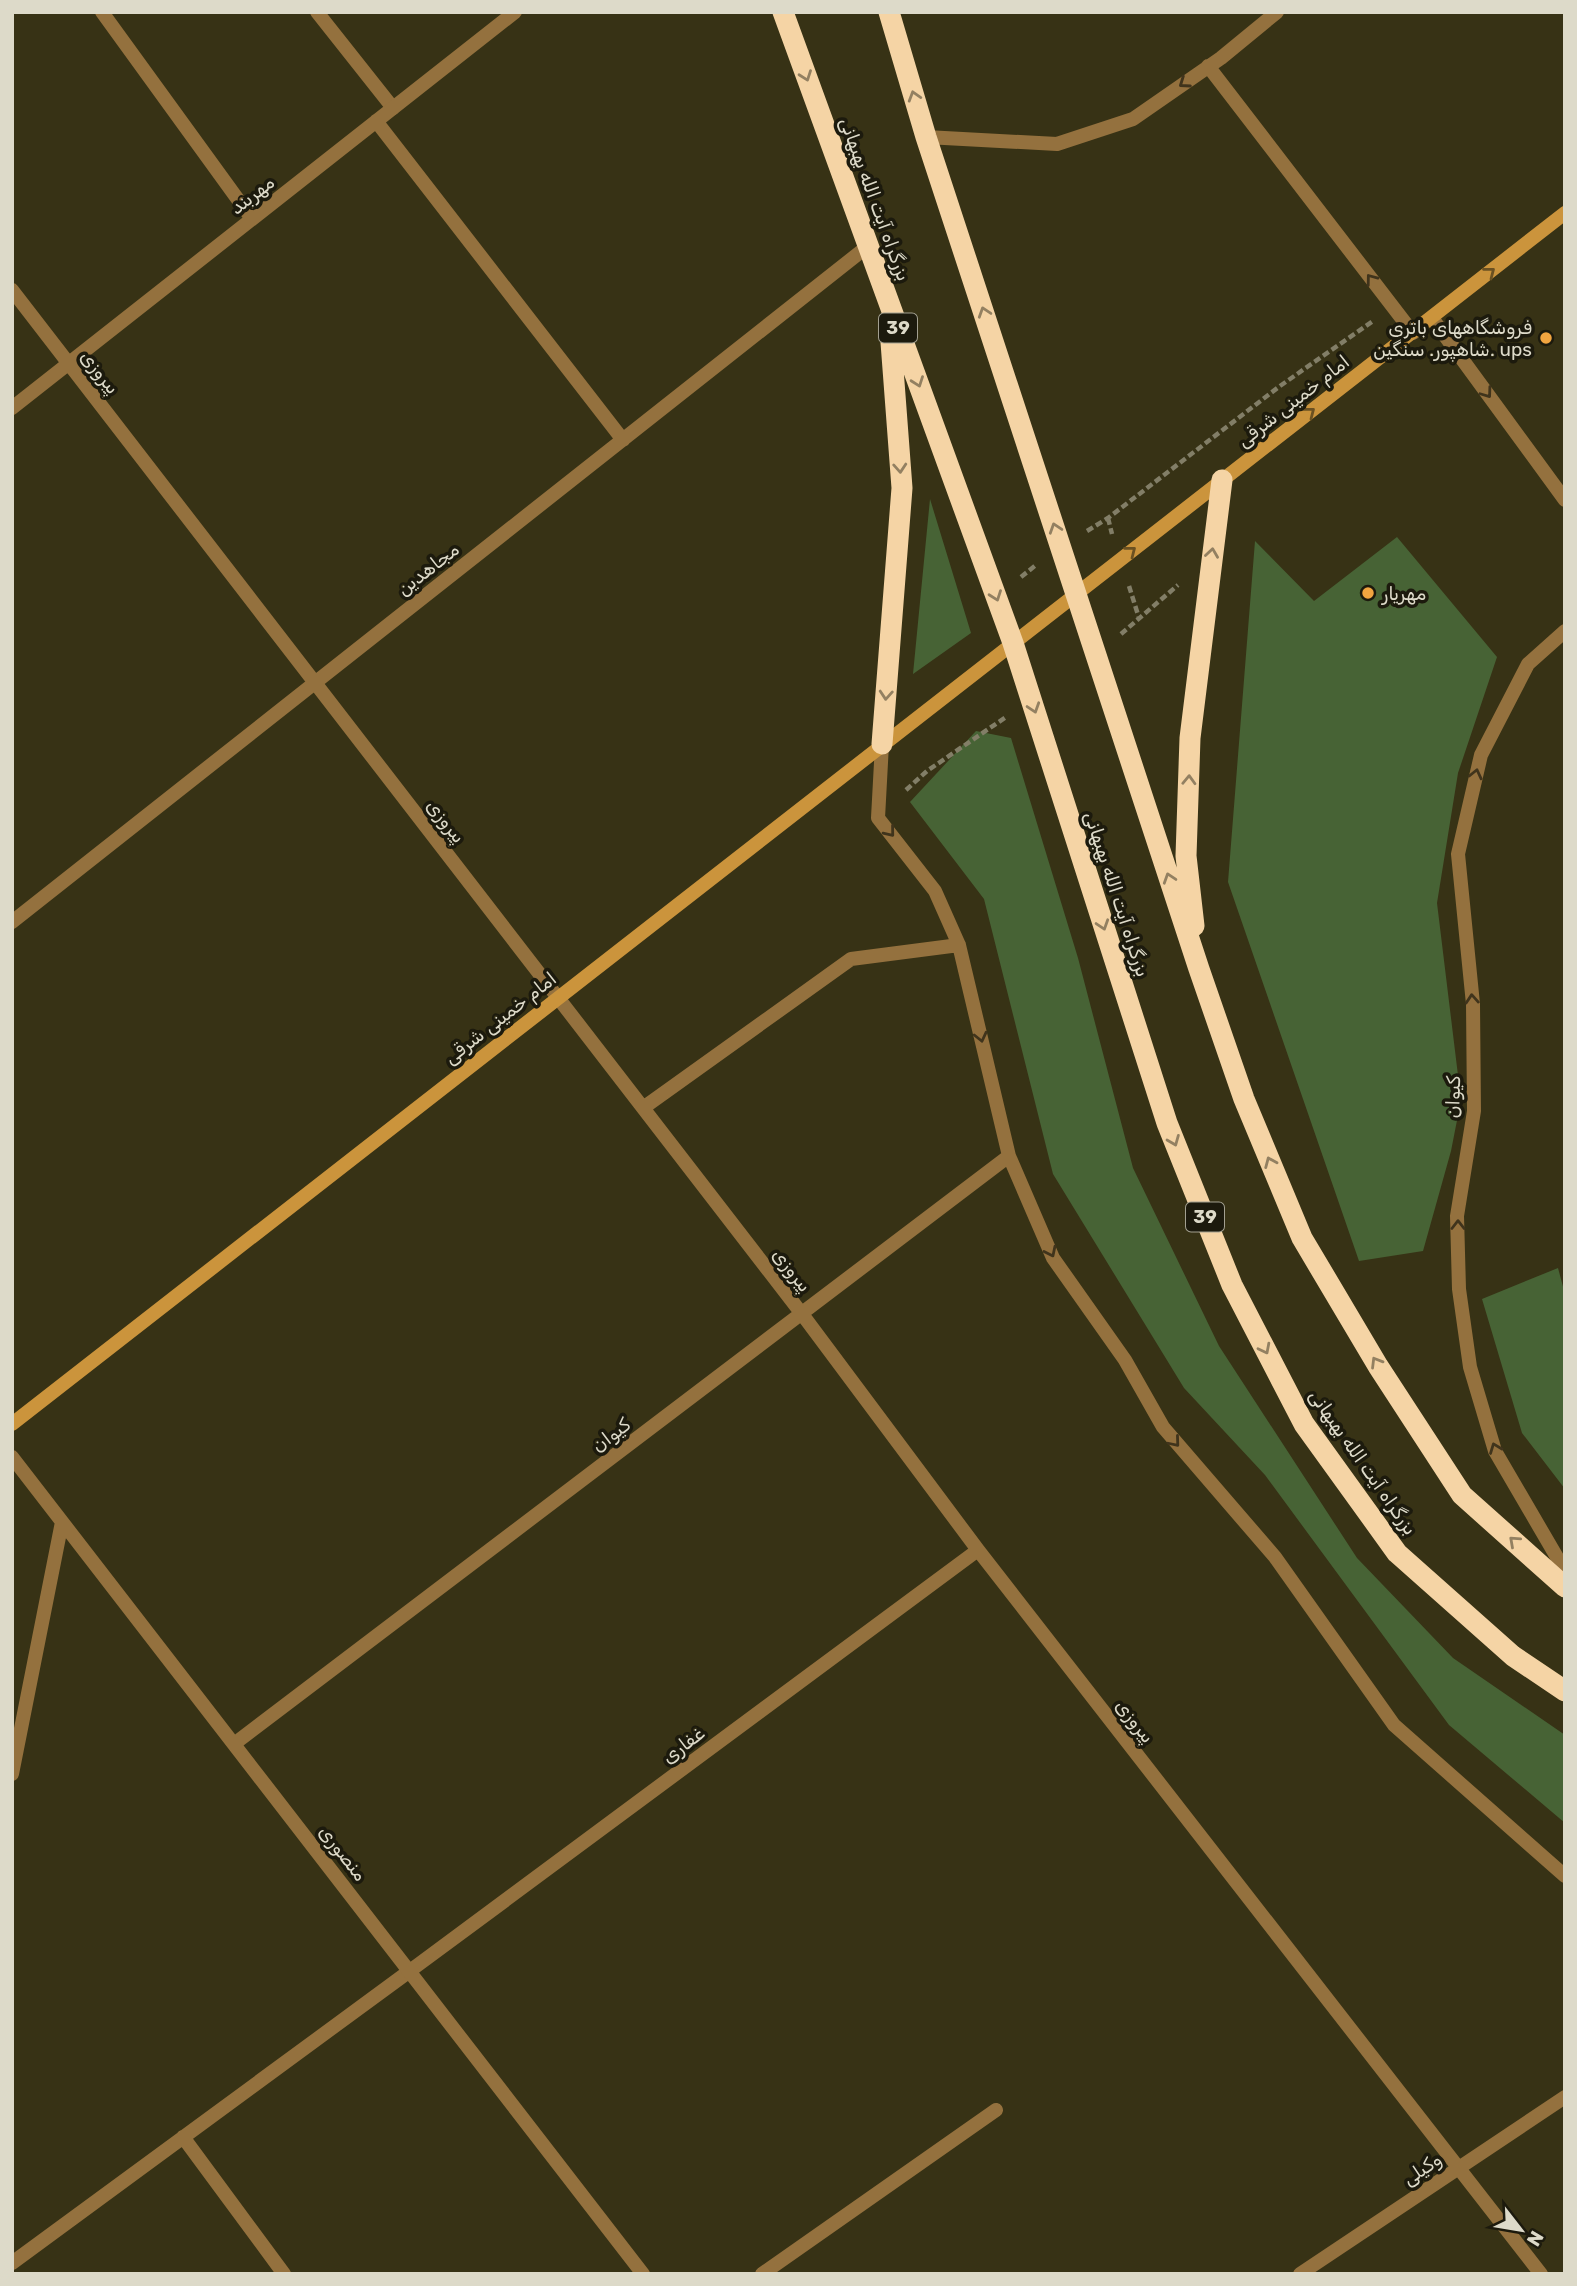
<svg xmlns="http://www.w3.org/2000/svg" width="1577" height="2286" font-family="Rubik,Cairo,sans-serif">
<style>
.green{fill:#476335}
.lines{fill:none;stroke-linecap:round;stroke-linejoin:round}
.path{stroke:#827e67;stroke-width:4.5;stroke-dasharray:7 3.5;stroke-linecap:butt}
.lane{stroke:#94713e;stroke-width:14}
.street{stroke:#94713e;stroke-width:14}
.secondary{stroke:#cb943c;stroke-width:14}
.highway{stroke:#f5d4a5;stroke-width:21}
.oneway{stroke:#938061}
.oneway2{stroke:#40341c}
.oneway3{stroke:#6b5122}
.poi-dot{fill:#f1a540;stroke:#1c1a0d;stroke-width:2.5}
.labels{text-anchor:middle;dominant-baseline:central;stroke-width:7;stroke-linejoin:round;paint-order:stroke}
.shield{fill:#1c1a0d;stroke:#a3a091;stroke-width:2}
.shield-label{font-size:18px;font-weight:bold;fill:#dddac9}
.street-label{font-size:19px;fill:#dddac9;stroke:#1c1a0d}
.poi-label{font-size:19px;fill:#dddac9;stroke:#1c1a0d;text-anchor:end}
</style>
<rect width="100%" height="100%" fill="#373215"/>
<!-- green -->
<path class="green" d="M 930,499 L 971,633 L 913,674 Z
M 1397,537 L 1497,657 L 1458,773 L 1437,903 L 1461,1100 L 1451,1151 L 1423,1251 L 1359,1261 L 1228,882 L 1255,541 L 1314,601 Z
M 976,731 L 1011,738 L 1078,958 L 1133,1168 L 1219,1346 L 1357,1558 L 1453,1658 L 1565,1735 L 1565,1823 L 1449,1725 L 1265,1475 L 1184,1388 L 1053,1174 L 984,899 L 910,802 Z
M 1558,1268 L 1565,1294 L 1565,1489 L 1522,1433 L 1482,1299 Z"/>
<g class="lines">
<!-- path -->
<path class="path" d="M 1108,518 L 1112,534
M 1087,531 L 1108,518 L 1280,386 L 1373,321
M 1021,577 L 1036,565
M 1129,586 L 1139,618
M 1121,634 L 1178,585
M 906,790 L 927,771 L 1006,717"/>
<!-- lane -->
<path class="lane" d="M 317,12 L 393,108
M 183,2137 L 284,2274
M 12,2263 L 411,1970"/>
<!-- street -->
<path class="street" d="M 102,12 L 252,219
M 1208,66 L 1413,333
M 376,121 L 623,440
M 926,137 L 1057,144 L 1133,119 L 1221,58 L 1277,12
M 12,290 L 802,1314 L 978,1550 L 1541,2274
M 1432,318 L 1565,500
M 12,408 L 515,12
M 1565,631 L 1528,664 L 1481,755 L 1458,854 L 1473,1004 L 1474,1111 L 1457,1216 L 1459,1289 L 1470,1367 L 1495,1451 L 1565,1571
M 882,744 L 878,818 L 935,891 L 959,945 L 1009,1156 L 1053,1258 L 1125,1360 L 1163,1427 L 1275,1557 L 1394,1725 L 1565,1876
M 12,922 L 868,246
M 643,1108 L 851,959 L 959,945
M 12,1457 L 643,2274
M 234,1744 L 1009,1156
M 12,1774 L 62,1522
M 411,1970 L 978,1550
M 762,2274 L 996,2110
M 1300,2274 L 1565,2097"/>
<!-- secondary -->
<path class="secondary" d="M 12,1424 L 1565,213"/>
<!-- highway -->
<path class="highway" d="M 783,12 L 1013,643 L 1167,1123 L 1232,1285 L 1304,1424 L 1397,1553 L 1513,1656 L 1565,1691
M 889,12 L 926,137 L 1199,969 L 1244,1099 L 1302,1238 L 1378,1366 L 1462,1495 L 1565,1587
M 882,744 L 902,488 L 890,329
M 1194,926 L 1186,856 L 1190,738 L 1222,480"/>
</g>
<!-- one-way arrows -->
<defs><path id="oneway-chevron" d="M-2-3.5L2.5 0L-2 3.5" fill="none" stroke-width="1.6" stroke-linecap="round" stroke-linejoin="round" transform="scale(1.75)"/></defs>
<g class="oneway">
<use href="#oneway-chevron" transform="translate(806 76) rotate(70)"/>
<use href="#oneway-chevron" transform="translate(914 96) rotate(-107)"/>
<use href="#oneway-chevron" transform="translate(984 312) rotate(-108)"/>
<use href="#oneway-chevron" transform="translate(918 382) rotate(70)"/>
<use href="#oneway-chevron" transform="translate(900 468) rotate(86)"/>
<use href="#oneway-chevron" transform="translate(1055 528) rotate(-108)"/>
<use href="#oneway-chevron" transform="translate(1212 553) rotate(-82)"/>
<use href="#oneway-chevron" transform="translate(996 596) rotate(70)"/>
<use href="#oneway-chevron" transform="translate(886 695) rotate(94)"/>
<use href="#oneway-chevron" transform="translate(1034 708) rotate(72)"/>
<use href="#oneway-chevron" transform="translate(1189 780) rotate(-88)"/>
<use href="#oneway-chevron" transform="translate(1169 878) rotate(-108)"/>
<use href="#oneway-chevron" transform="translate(1103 925) rotate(72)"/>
<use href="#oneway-chevron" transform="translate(1174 1141) rotate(68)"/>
<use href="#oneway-chevron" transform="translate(1270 1162) rotate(-113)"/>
<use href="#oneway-chevron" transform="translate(1265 1349) rotate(63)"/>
<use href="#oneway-chevron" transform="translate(1376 1362) rotate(-121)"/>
<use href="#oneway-chevron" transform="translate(1514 1541) rotate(-138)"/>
</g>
<g class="oneway2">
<use href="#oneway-chevron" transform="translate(1184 83) rotate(145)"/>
<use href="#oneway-chevron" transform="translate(1371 279) rotate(-127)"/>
<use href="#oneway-chevron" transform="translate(1487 393) rotate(54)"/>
<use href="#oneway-chevron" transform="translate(1476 774) rotate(-77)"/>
<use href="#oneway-chevron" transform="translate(890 832) rotate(51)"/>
<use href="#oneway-chevron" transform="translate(1472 999) rotate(-94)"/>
<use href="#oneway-chevron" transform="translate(981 1037) rotate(77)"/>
<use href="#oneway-chevron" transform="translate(1458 1225) rotate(-90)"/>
<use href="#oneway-chevron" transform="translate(1051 1252) rotate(64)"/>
<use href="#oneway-chevron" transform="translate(1175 1442) rotate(50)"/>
<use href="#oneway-chevron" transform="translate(1495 1448) rotate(-111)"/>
</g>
<g class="oneway3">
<use href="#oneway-chevron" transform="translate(1490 272) rotate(-38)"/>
<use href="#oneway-chevron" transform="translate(1310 412) rotate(-38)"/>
<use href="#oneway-chevron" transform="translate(1131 551) rotate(-38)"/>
</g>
<!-- markers -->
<g class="poi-dot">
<circle cx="1546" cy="338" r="7"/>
<circle cx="1368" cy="593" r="7"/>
</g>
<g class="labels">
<!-- shield labels -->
<g class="shield">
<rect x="879" y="313.5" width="38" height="29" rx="5"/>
<rect x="1186" y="1202.5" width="38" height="29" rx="5"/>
</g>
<g class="shield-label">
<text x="898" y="328">39</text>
<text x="1205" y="1217">39</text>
</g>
<!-- street labels -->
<g class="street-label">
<text transform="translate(252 195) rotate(-38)">مهربند</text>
<text transform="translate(875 199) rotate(70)">بزرگراه آیت الله بهبهانی</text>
<text transform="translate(100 372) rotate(52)">پیروزی</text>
<text transform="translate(1293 401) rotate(-38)">امام خمینی شرقی</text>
<text transform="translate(428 569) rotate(-38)">مجاهدین</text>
<text transform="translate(446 821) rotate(52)">پیروزی</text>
<text transform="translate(1117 894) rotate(72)">بزرگراه آیت الله بهبهانی</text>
<text transform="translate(500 1018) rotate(-38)">امام خمینی شرقی</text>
<text transform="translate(1453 1097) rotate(-88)">کیوان</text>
<text transform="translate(792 1270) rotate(52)">پیروزی</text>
<text transform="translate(611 1435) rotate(-37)">کیوان</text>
<text transform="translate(1363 1462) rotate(55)">بزرگراه آیت الله بهبهانی</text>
<text transform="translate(1135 1721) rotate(52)">پیروزی</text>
<text transform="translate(683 1745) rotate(-37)">غفاری</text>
<text transform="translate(343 1853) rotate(52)">منصوری</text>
<text transform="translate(1422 2169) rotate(-34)">وکیلی</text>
</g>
<!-- poi labels -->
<g class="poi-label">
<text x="1532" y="327">فروشگاههای باتری<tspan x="1532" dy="22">شاهپور. سنگین. ups</tspan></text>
<text x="1382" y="593" text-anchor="start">مهریار</text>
</g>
</g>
<!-- border -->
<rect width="1577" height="2286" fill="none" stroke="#dddac9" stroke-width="28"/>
<!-- north arrow -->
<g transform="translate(1521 2230) rotate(121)" stroke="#1c1a0d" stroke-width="5" paint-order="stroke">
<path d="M0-5L12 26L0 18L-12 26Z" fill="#dddac9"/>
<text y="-10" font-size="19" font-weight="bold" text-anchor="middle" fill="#dddac9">N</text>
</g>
</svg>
